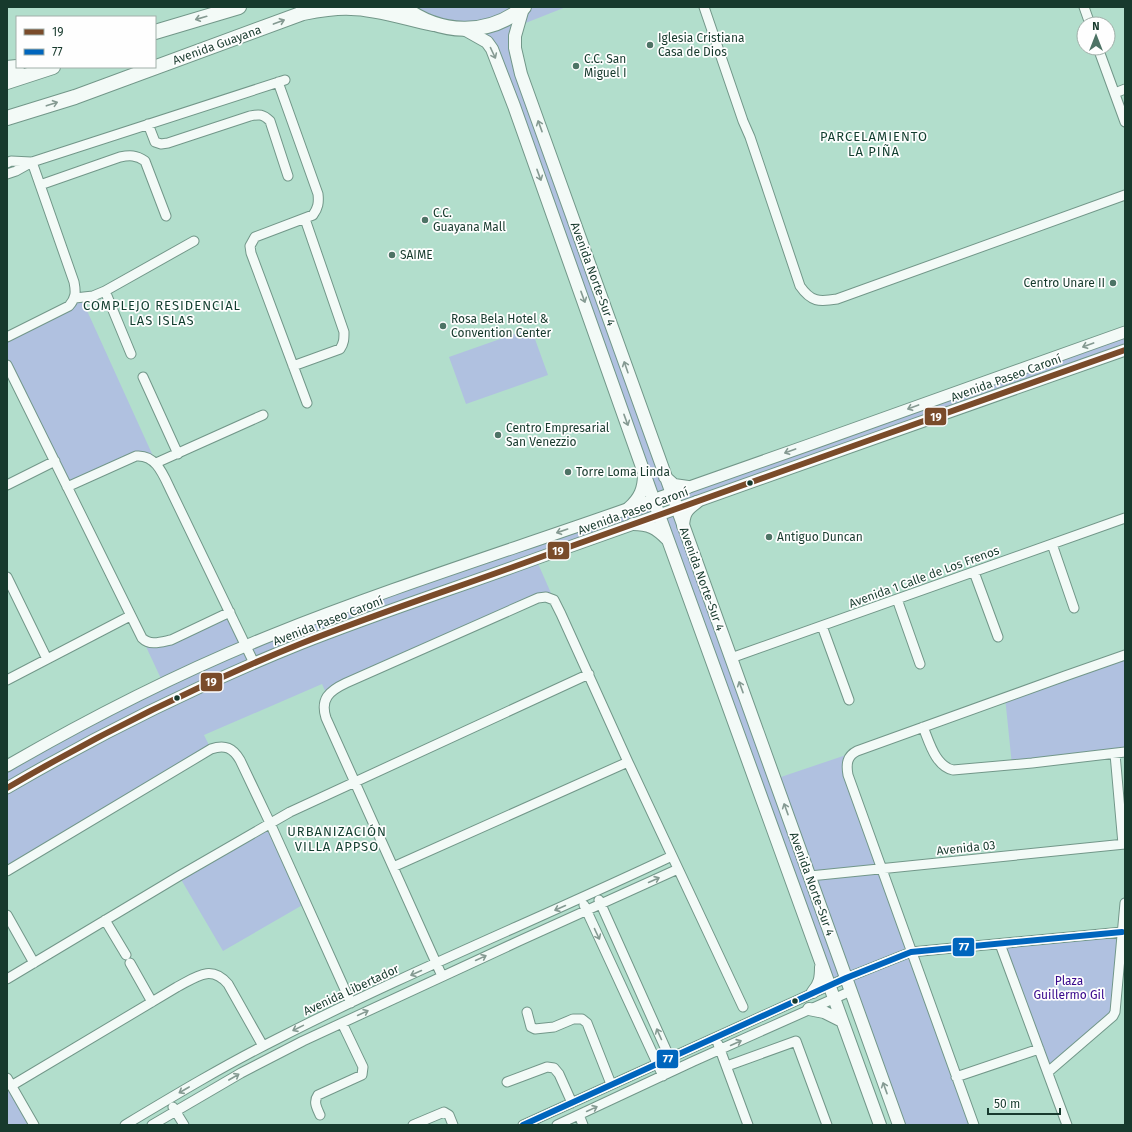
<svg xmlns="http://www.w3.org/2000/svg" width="1132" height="1132" font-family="'Fira Sans',sans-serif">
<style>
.green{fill:#b0c1e0;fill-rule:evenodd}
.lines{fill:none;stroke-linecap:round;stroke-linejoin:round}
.minor-casing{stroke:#729789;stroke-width:11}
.tertiary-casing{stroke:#729789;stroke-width:13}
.secondary-casing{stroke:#729789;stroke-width:14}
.primary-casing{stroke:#729789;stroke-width:16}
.minor{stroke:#f3faf7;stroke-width:9}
.tertiary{stroke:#f3faf7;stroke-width:11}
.secondary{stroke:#f3faf7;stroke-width:12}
.primary{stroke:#f3faf7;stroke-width:14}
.bus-1-casing{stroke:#fefefe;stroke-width:9}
.bus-2-casing{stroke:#fefefe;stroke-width:9}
.bus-1{stroke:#7a4b2a;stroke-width:6}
.bus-2{stroke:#0065bd;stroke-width:6}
.oneway{stroke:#859a92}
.poi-dot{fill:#4d7365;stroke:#fefefe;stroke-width:1.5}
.bus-dot{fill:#173a2d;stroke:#fefefe;stroke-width:1.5}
.labels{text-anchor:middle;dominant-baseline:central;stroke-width:3.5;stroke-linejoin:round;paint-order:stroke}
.poi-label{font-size:12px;fill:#173a2d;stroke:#fefefe;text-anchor:start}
.street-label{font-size:12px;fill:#173a2d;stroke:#fefefe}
.park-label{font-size:12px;fill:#38088c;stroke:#fefefe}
.neighbourhood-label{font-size:13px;letter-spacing:1px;fill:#113d2e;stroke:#fefefe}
.line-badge{stroke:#fefefe;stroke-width:1.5}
.badge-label{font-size:11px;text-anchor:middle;font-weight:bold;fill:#fff}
</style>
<rect width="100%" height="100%" fill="#b2decc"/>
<!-- green -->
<path class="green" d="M 403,7 L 566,7 L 518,26 L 515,48 L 671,493 L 1125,332 L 1125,350 L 677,509 L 775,779 L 852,753 L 847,763 L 974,1125 L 899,1125 L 846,978 L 830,985 L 659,515 L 536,559 L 554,600 L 546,597 L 327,695 L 322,684 L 204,735 L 211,749 L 7,871 L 7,766 L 163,683 L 142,638 L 154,643 L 230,612 L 246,646 L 654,500 L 487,42 ZM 671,493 L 676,509 L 660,515 L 655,500 Z
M 74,282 L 158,467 L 144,456 L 67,487 L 7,365 L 7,337 L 69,306 Z
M 531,328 L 548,375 L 466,404 L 449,357 Z
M 1125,655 L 1125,752 L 1012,765 L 1005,697 Z
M 270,823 L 306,903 L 223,951 L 179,876 Z
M 1122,932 L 1117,1007 L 1048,1072 L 1000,944 Z
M 7,1078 L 34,1125 L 7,1125 Z"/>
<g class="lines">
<!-- minor casing -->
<g class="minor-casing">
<path id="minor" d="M 704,7 L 743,121 L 750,137 L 800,286 C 811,302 819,302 837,299 L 1125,195
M 1084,7 L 1090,24
M 1098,48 L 1125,122
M 278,82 L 318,194 C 319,203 318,208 313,215 L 255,237 L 250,246 L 251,253 L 307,403
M 1115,93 L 1125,89
M 148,124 L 155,142 L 161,144 L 168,143 L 250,116 C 259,114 263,114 270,121 L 288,176
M 7,163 L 11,161 L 31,162
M 7,174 L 16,171 L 32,162 L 285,80
M 40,185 L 120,157 C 130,155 136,155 145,161 L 166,216
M 105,291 L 131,354
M 75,298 L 93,296 L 105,291 L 194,241
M 7,337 L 69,306 C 76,298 76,292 74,282 L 32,162
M 7,365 L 142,638 C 150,646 161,642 171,640 L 230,612
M 293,366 L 340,349 C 344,343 344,339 344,332 L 305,219
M 143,377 L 178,454
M 156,463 L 263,415
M 7,485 L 55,461
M 67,487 L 136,456 C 157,454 164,477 172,493 L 254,663
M 1052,544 L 1074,608
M 974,572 L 998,637
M 7,577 L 47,659
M 897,599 L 920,664
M 822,626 L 849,700
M 731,658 L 1125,518
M 7,680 L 130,616
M 923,727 C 929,741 935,766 953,770 L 1032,763 L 1125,752
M 1115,754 L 1123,844
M 393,867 L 628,762
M 7,871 L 211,749 C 225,744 233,748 240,760 L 270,823 L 351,1003
M 810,876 L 1125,844
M 599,900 L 672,1063
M 584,905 L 663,1076
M 7,915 L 34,963
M 105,920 L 126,955
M 1000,944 L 1067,1125
M 130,963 L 152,1002
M 442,976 L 326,718 C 320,699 329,691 346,683 L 538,598 L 546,597 L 554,600 L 561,614 L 628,762 L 743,1007
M 7,979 L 179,876 L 290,812 L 589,674
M 527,1012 L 531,1027 L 535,1029 L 554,1027 L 573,1019 L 582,1019 L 587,1023 L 611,1084
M 718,1044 L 748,1125
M 727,1066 L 796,1041 L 827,1125
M 1048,1072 L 1113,1016 L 1115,1012 L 1125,903
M 956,1077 L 1039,1049
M 7,1078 L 34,1125
M 507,1082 L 547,1067 L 554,1068 L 559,1074 L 572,1103
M 11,1086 L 177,987 C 196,977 211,964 228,984 L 263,1046
M 173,1107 L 184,1125
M 320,1115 C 317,1108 313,1102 318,1095 L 362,1075 L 363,1067 L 342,1023
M 579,1115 L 583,1125
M 125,1125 C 175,1095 225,1065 277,1039 C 406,973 541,918 672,856
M 152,1125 L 241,1073 L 303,1041 L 519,941 L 678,869
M 413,1125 L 444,1112 L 449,1115 L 453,1125
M 523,1125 L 846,978 L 911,952 L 1122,932
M 557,1125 L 694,1061 L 851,991
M 974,1125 L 848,775 C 846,764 847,756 857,751 L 1065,676 L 1125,655"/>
</g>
<!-- tertiary casing -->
<g class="tertiary-casing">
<path id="tertiary" d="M 7,766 C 92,717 180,672 272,635 C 382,591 495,555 607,516 C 780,456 953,393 1125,332
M 7,788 C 101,733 198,685 300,644 C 378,613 459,587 538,558 C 734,488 929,419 1125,350"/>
</g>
<!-- secondary casing -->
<g class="secondary-casing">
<path id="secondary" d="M 523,8 L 515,36 L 515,48 L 521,74 L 899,1125
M 464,29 L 487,42 L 492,49 L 514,106 L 659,515 L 880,1125
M 665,477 L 674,485 L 688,487
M 629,508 C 640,498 644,489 644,474
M 633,524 C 649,524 656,528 667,539
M 683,526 C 684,513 686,510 697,502
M 813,992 C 820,984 821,978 821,967
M 809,1009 L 824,1012 L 842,1021"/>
</g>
<!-- primary casing -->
<g class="primary-casing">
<path id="primary" d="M 403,7 C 440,35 488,37 524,7
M 155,32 L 239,7
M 7,68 L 17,67
M 7,82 L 53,67
M 7,118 L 75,97 L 303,13 C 319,10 335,7 351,8 C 376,8 408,19 433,24"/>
</g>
<!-- minor -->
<use href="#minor" class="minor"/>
<!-- tertiary -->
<use href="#tertiary" class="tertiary"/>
<!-- secondary -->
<use href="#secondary" class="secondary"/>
<!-- primary -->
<use href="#primary" class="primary"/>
<!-- bus-1 casing -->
<g class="bus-1-casing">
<path id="bus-1" d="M 7,788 C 101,733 198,685 300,644 C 378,613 459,587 538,558 C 734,488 929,419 1125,350"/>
</g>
<!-- bus-2 casing -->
<g class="bus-2-casing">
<path id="bus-2" d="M 523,1125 L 846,978 L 911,952 L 1122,932"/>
</g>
<!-- bus-1 -->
<use href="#bus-1" class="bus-1"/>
<!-- bus-2 -->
<use href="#bus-2" class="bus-2"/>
</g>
<!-- one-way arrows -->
<defs><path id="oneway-shaft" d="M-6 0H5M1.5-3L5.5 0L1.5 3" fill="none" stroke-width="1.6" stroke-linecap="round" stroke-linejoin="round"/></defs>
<g class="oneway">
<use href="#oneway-shaft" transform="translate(201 18) rotate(164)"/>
<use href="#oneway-shaft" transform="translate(279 22) rotate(-20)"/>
<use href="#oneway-shaft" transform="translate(493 53) rotate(65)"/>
<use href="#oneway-shaft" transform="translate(52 104) rotate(-18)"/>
<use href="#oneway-shaft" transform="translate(540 126) rotate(-110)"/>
<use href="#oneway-shaft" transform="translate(539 175) rotate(70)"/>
<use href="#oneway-shaft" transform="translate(583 297) rotate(70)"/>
<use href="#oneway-shaft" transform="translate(1088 345) rotate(160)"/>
<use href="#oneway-shaft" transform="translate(626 367) rotate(-109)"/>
<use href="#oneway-shaft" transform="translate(913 407) rotate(160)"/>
<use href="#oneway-shaft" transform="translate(626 420) rotate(70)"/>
<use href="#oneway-shaft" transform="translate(790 451) rotate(160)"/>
<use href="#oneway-shaft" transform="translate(562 531) rotate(161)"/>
<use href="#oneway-shaft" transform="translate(741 687) rotate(-110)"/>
<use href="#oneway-shaft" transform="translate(786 809) rotate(-110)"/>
<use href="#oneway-shaft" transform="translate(654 880) rotate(-24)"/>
<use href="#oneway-shaft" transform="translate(560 908) rotate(156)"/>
<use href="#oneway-shaft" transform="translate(597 934) rotate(65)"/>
<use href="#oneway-shaft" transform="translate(481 958) rotate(-25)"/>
<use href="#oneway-shaft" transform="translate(416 973) rotate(156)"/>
<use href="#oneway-shaft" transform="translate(363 1013) rotate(-25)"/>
<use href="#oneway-shaft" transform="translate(298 1028) rotate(154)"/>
<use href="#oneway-shaft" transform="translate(659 1034) rotate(-114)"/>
<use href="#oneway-shaft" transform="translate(736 1043) rotate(-24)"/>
<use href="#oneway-shaft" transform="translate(234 1077) rotate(-30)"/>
<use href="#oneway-shaft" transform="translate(885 1088) rotate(-110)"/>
<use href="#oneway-shaft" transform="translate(184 1090) rotate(150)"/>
<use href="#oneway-shaft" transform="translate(592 1109) rotate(-25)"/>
</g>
<!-- markers -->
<g class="poi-dot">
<circle cx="650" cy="45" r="4"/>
<circle cx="576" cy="66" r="4"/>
<circle cx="425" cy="220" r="4"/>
<circle cx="392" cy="255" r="4"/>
<circle cx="1113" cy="283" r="4"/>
<circle cx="443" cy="326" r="4"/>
<circle cx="498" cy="435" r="4"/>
<circle cx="568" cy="472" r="4"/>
<circle cx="769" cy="537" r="4"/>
</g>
<g class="bus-dot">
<circle cx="750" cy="483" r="3.5"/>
<circle cx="177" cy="698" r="3.5"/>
<circle cx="795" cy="1001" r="3.5"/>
</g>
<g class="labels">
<!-- poi labels -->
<g class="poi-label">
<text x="658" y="38">Iglesia Cristiana<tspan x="658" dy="14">Casa de Dios</tspan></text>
<text x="584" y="59">C.C. San<tspan x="584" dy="14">Miguel I</tspan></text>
<text x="433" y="213">C.C.<tspan x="433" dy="14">Guayana Mall</tspan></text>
<text x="400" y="255">SAIME</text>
<text x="1105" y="283" text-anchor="end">Centro Unare II</text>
<text x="451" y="319">Rosa Bela Hotel &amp;<tspan x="451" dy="14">Convention Center</tspan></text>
<text x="506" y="428">Centro Empresarial<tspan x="506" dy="14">San Venezzio</tspan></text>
<text x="576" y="472">Torre Loma Linda</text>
<text x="777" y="537">Antiguo Duncan</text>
</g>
<!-- street labels -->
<g class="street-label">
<text transform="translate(217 45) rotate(-20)">Avenida Guayana</text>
<text transform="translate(593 274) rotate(70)">Avenida Norte-Sur 4</text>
<text transform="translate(1006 378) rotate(-20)">Avenida Paseo Caroní</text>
<text transform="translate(633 511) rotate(-20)">Avenida Paseo Caroní</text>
<text transform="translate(924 577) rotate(-20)">Avenida 1 Calle de Los Frenos</text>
<text transform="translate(702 579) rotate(70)">Avenida Norte-Sur 4</text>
<text transform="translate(328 621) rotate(-21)">Avenida Paseo Caroní</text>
<text transform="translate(966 848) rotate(-6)">Avenida 03</text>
<text transform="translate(812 884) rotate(70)">Avenida Norte-Sur 4</text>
<text transform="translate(351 990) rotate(-25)">Avenida Libertador</text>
</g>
<!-- park labels -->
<g class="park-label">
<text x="1069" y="981">Plaza<tspan x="1069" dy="14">Guillermo Gil</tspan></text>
</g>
<!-- neighbourhood labels -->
<g class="neighbourhood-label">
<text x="874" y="136">PARCELAMIENTO<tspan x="874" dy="15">LA PIÑA</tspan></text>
<text x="162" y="305">COMPLEJO RESIDENCIAL<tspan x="162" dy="15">LAS ISLAS</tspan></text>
<text x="337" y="831">URBANIZACIÓN<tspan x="337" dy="15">VILLA APPSO</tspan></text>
</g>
</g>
<g class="line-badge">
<rect x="924" y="407" width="23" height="19" rx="4" fill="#7a4b2a"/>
<rect x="547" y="541" width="23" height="19" rx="4" fill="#7a4b2a"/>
<rect x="200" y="672" width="23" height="20" rx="4" fill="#7a4b2a"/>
<rect x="952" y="937" width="23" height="20" rx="4" fill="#0065bd"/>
<rect x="656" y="1049" width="23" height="20" rx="4" fill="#0065bd"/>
</g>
<g class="badge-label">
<text x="936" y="421">19</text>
<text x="558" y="555">19</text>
<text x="211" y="686">19</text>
<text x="964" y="951">77</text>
<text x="668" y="1063">77</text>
</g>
<!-- border -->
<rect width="1132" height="1132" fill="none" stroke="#173a2d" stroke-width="16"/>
<!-- legend -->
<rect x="16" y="16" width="140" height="52" fill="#fefefe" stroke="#a2b0aa"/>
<rect x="24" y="29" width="20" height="6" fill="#7a4b2a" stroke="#a2b0aa"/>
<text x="52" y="36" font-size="12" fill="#173a2d">19</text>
<rect x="24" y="49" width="20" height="6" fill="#0065bd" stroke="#a2b0aa"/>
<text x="52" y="56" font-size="12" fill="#173a2d">77</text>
<!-- north arrow -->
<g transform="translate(1096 36)"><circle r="19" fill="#fefefe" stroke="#a2b0aa"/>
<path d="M0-3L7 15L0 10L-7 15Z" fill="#4d7365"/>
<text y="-6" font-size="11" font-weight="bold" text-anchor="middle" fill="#173a2d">N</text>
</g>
<!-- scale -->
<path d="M988 1108v6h72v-6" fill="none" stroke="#173a2d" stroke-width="2"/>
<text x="994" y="1108" font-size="12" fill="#173a2d" stroke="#fefefe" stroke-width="3" paint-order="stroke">50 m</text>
</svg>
